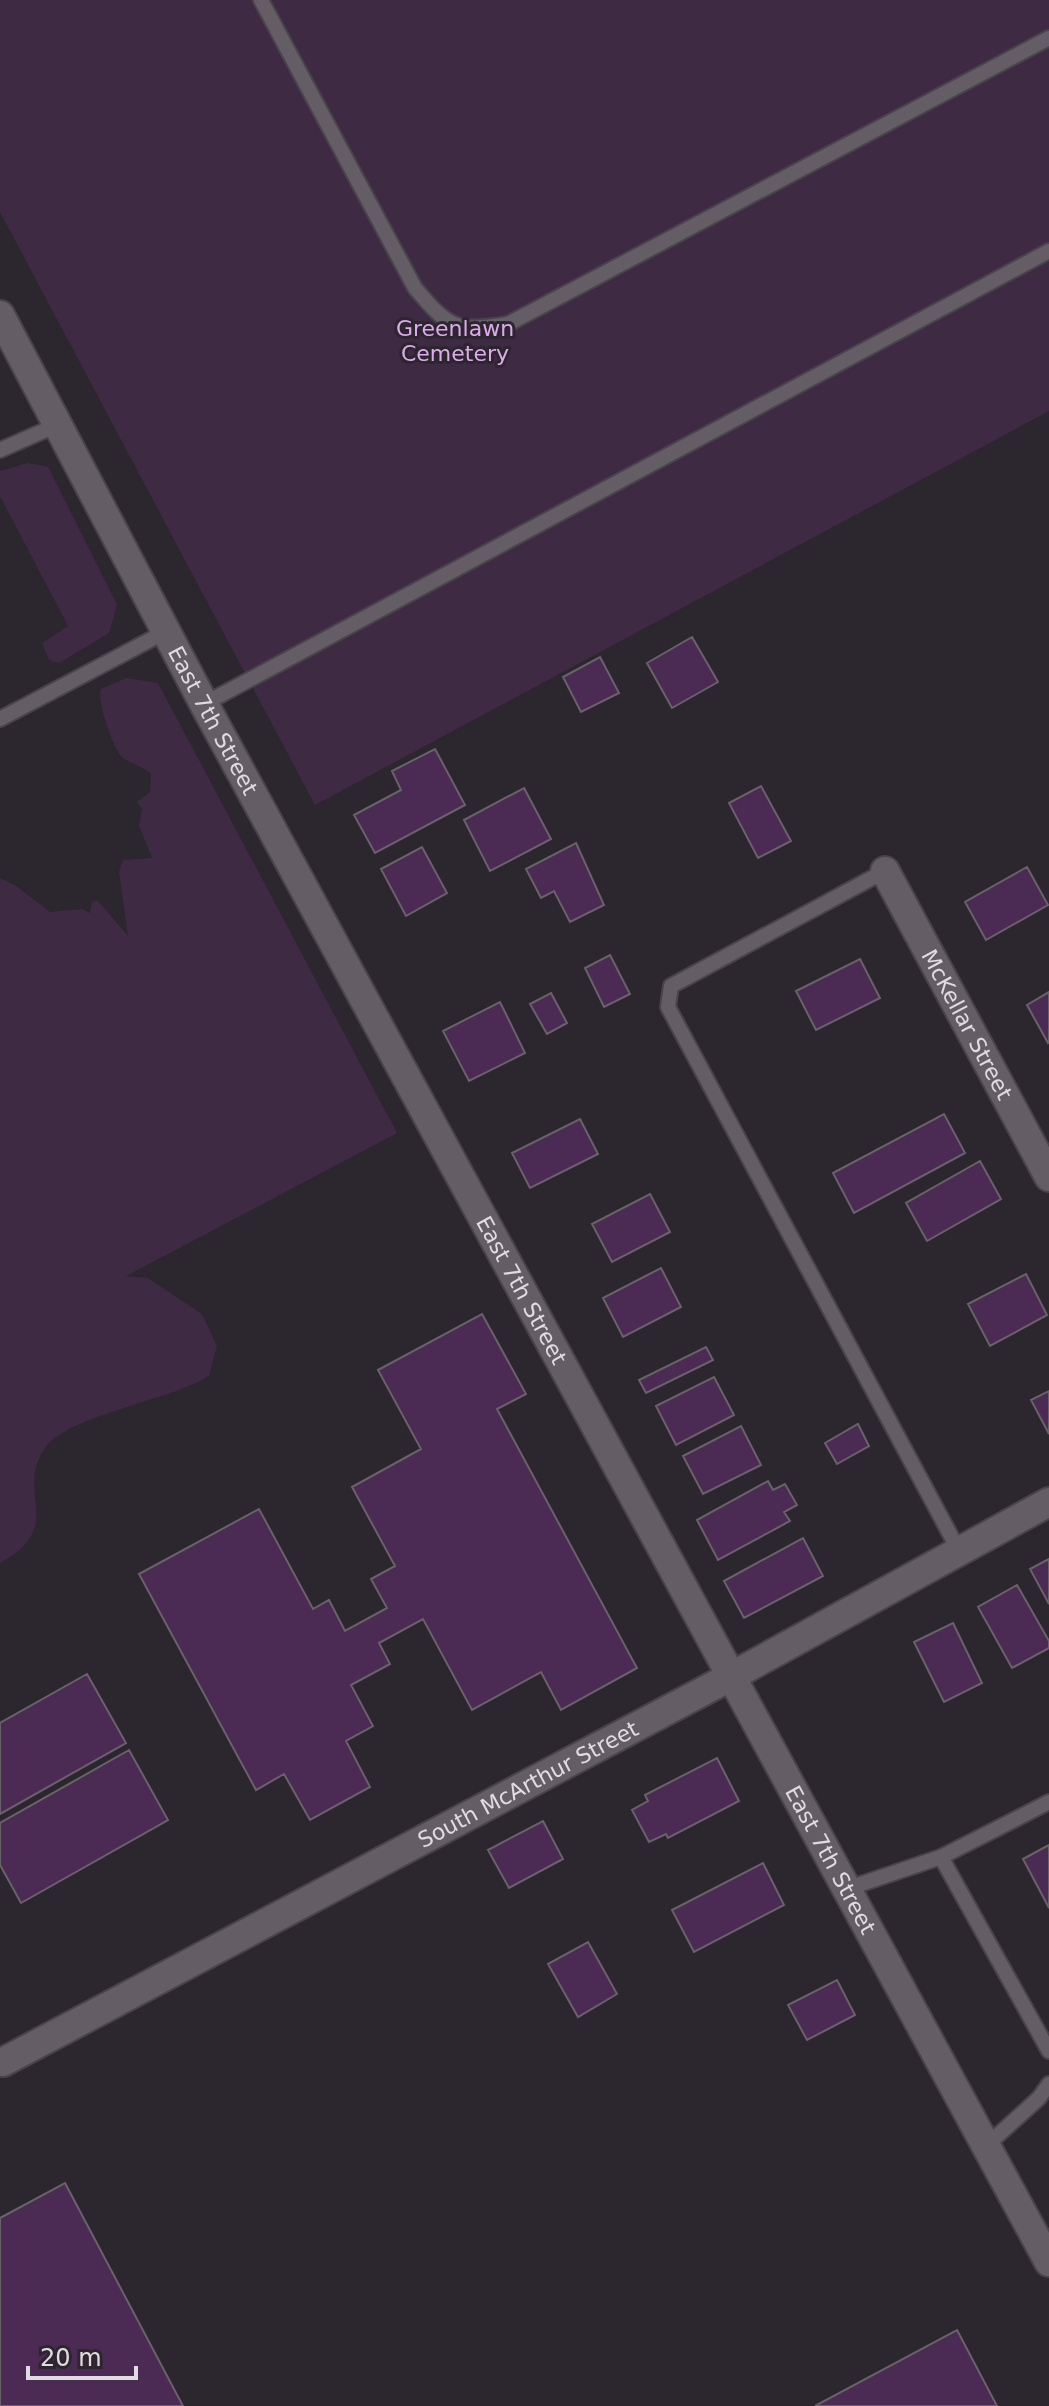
<svg xmlns="http://www.w3.org/2000/svg" width="1049" height="2406" font-family="'DejaVu Sans',sans-serif">
<style>
.green{fill:#3f2a44}
.building{fill:#4b2a53;stroke:#69626a;stroke-width:2}
.lines{fill:none;stroke-linecap:round;stroke-linejoin:round}
.lane-casing{stroke:#49444b;stroke-width:18}
.street-casing{stroke:#49444b;stroke-width:32}
.lane{stroke:#645d65;stroke-width:14}
.street{stroke:#645d65;stroke-width:28}
.labels{text-anchor:middle;dominant-baseline:central;stroke-width:6;stroke-linejoin:round;paint-order:stroke}
.park-label{font-size:22px;fill:#dfa9ed;stroke:#2c262e}
.street-label{font-size:22px;fill:#e0dce1;stroke:#2c262e}
</style>
<rect width="100%" height="100%" fill="#2c262e"/>
<!-- green -->
<path class="green" d="M 0,0 L 1049,0 L 1049,411 L 315,805 L 0,212 Z
M 28,463 L 48,467 L 117,605 L 109,633 L 59,663 L 49,660 L 42,643 L 68,626 L 0,496 L 0,471 Z
M 126,678 L 158,683 L 397,1133 L 126,1276 L 148,1278 L 202,1314 L 217,1346 L 209,1376 C 169,1401 69,1415 46,1447 C 12,1492 69,1525 0,1563 L 0,878 L 15,885 L 50,912 L 82,909 L 90,913 L 92,902 L 98,901 L 128,936 L 119,872 L 123,860 L 152,858 L 139,826 L 142,809 L 137,802 L 150,792 L 151,774 C 142,766 132,764 123,758 C 114,751 96,700 101,689 Z"/>
<!-- building -->
<path class="building" d="M 692,637 L 718,682 L 672,708 L 647,663 Z
M 600,657 L 619,693 L 581,712 L 563,677 Z
M 435,749 L 465,805 L 375,853 L 354,815 L 401,790 L 392,771 Z
M 761,786 L 791,841 L 758,858 L 729,803 Z
M 524,788 L 551,839 L 490,871 L 464,820 Z
M 576,843 L 604,905 L 570,922 L 554,891 L 541,898 L 526,869 Z
M 422,847 L 447,893 L 406,916 L 381,869 Z
M 1027,867 L 1048,905 L 986,940 L 965,902 Z
M 610,955 L 630,994 L 604,1007 L 585,968 Z
M 860,959 L 880,998 L 816,1030 L 796,991 Z
M 1049,992 L 1049,1042 L 1048,1043 L 1027,1005 Z
M 551,993 L 567,1023 L 547,1034 L 530,1004 Z
M 500,1002 L 525,1053 L 469,1081 L 443,1031 Z
M 944,1114 L 965,1153 L 854,1213 L 833,1173 Z
M 580,1119 L 598,1154 L 530,1188 L 512,1153 Z
M 980,1161 L 1001,1199 L 927,1241 L 906,1203 Z
M 650,1194 L 670,1232 L 612,1262 L 592,1224 Z
M 661,1268 L 681,1307 L 623,1337 L 603,1298 Z
M 1026,1274 L 1047,1315 L 990,1346 L 968,1304 Z
M 482,1314 L 526,1394 L 497,1409 L 637,1668 L 561,1710 L 541,1672 L 472,1710 L 423,1619 L 379,1643 L 390,1664 L 351,1685 L 373,1726 L 346,1741 L 370,1787 L 310,1820 L 284,1774 L 256,1790 L 139,1574 L 259,1509 L 313,1609 L 329,1600 L 345,1631 L 387,1608 L 371,1579 L 395,1566 L 352,1487 L 421,1449 L 378,1370 Z
M 706,1347 L 713,1360 L 646,1393 L 639,1380 Z
M 714,1377 L 734,1415 L 676,1445 L 656,1406 Z
M 1049,1391 L 1049,1434 L 1031,1400 Z
M 858,1424 L 869,1446 L 837,1464 L 825,1443 Z
M 741,1426 L 761,1465 L 703,1494 L 683,1456 Z
M 768,1481 L 773,1490 L 785,1484 L 797,1505 L 784,1512 L 790,1521 L 718,1560 L 697,1520 Z
M 803,1538 L 823,1576 L 744,1618 L 724,1581 Z
M 1049,1559 L 1049,1604 L 1030,1569 Z
M 1017,1585 L 1049,1641 L 1049,1648 L 1012,1668 L 978,1607 Z
M 953,1623 L 982,1683 L 944,1702 L 914,1642 Z
M 87,1674 L 126,1743 L 0,1814 L 0,1723 Z
M 129,1750 L 168,1820 L 21,1903 L 0,1865 L 0,1823 Z
M 717,1758 L 739,1801 L 668,1838 L 666,1834 L 649,1842 L 632,1810 L 648,1801 L 645,1795 Z
M 543,1821 L 563,1859 L 509,1888 L 488,1850 Z
M 1049,1845 L 1049,1908 L 1023,1859 Z
M 763,1863 L 784,1905 L 694,1952 L 672,1910 Z
M 588,1942 L 617,1994 L 578,2017 L 548,1964 Z
M 837,1980 L 855,2015 L 807,2040 L 788,2005 Z
M 65,2183 L 183,2406 L 0,2406 L 0,2218 Z
M 957,2330 L 997,2406 L 815,2406 Z"/>
<g class="lines">
<!-- lane casing -->
<g class="lane-casing">
<path id="lane" d="M 261,0 L 415,288 C 449,328 455,332 508,324 L 1049,38
M 0,450 L 57,425
M 204,704 L 1049,251
M 0,719 L 167,631
M 885,871 L 671,986 L 668,1007 L 959,1551
M 941,1857 L 1049,2051
M 846,1889 L 941,1857 L 1049,1802
M 986,2146 L 1039,2098 L 1049,2084"/>
</g>
<!-- street casing -->
<g class="street-casing">
<g id="street">
<path id="s1" d="M 0,315 L 204,704 L 1049,2262"/>
<path id="s2" d="M 885,871 L 1049,1177"/>
<path id="s3" d="M 3,2062 L 732,1676 L 1049,1502"/>
</g>
</g>
<!-- lane -->
<use href="#lane" class="lane"/>
<!-- street -->
<use href="#street" class="street"/>
</g>
<g class="labels">
<!-- park labels -->
<g class="park-label">
<text x="455" y="328">Greenlawn<tspan x="455" dy="25">Cemetery</tspan></text>
</g>
<!-- street labels -->
<g class="street-label">
<text stroke="none"><textPath href="#s1" startOffset="458">East 7th Street</textPath></text>
<text stroke="none"><textPath href="#s2" startOffset="174">McKellar Street</textPath></text>
<text stroke="none"><textPath href="#s1" startOffset="1106">East 7th Street</textPath></text>
<text stroke="none"><textPath href="#s3" startOffset="594">South McArthur Street</textPath></text>
<text stroke="none"><textPath href="#s1" startOffset="1754">East 7th Street</textPath></text>
</g>
</g>
<!-- scale -->
<path d="M28 2366v12h108v-12" fill="none" stroke="#e0dce1" stroke-width="4"/>
<text x="40" y="2366" font-size="24" fill="#e0dce1" stroke="#2c262e" stroke-width="6" paint-order="stroke">20 m</text>
</svg>
